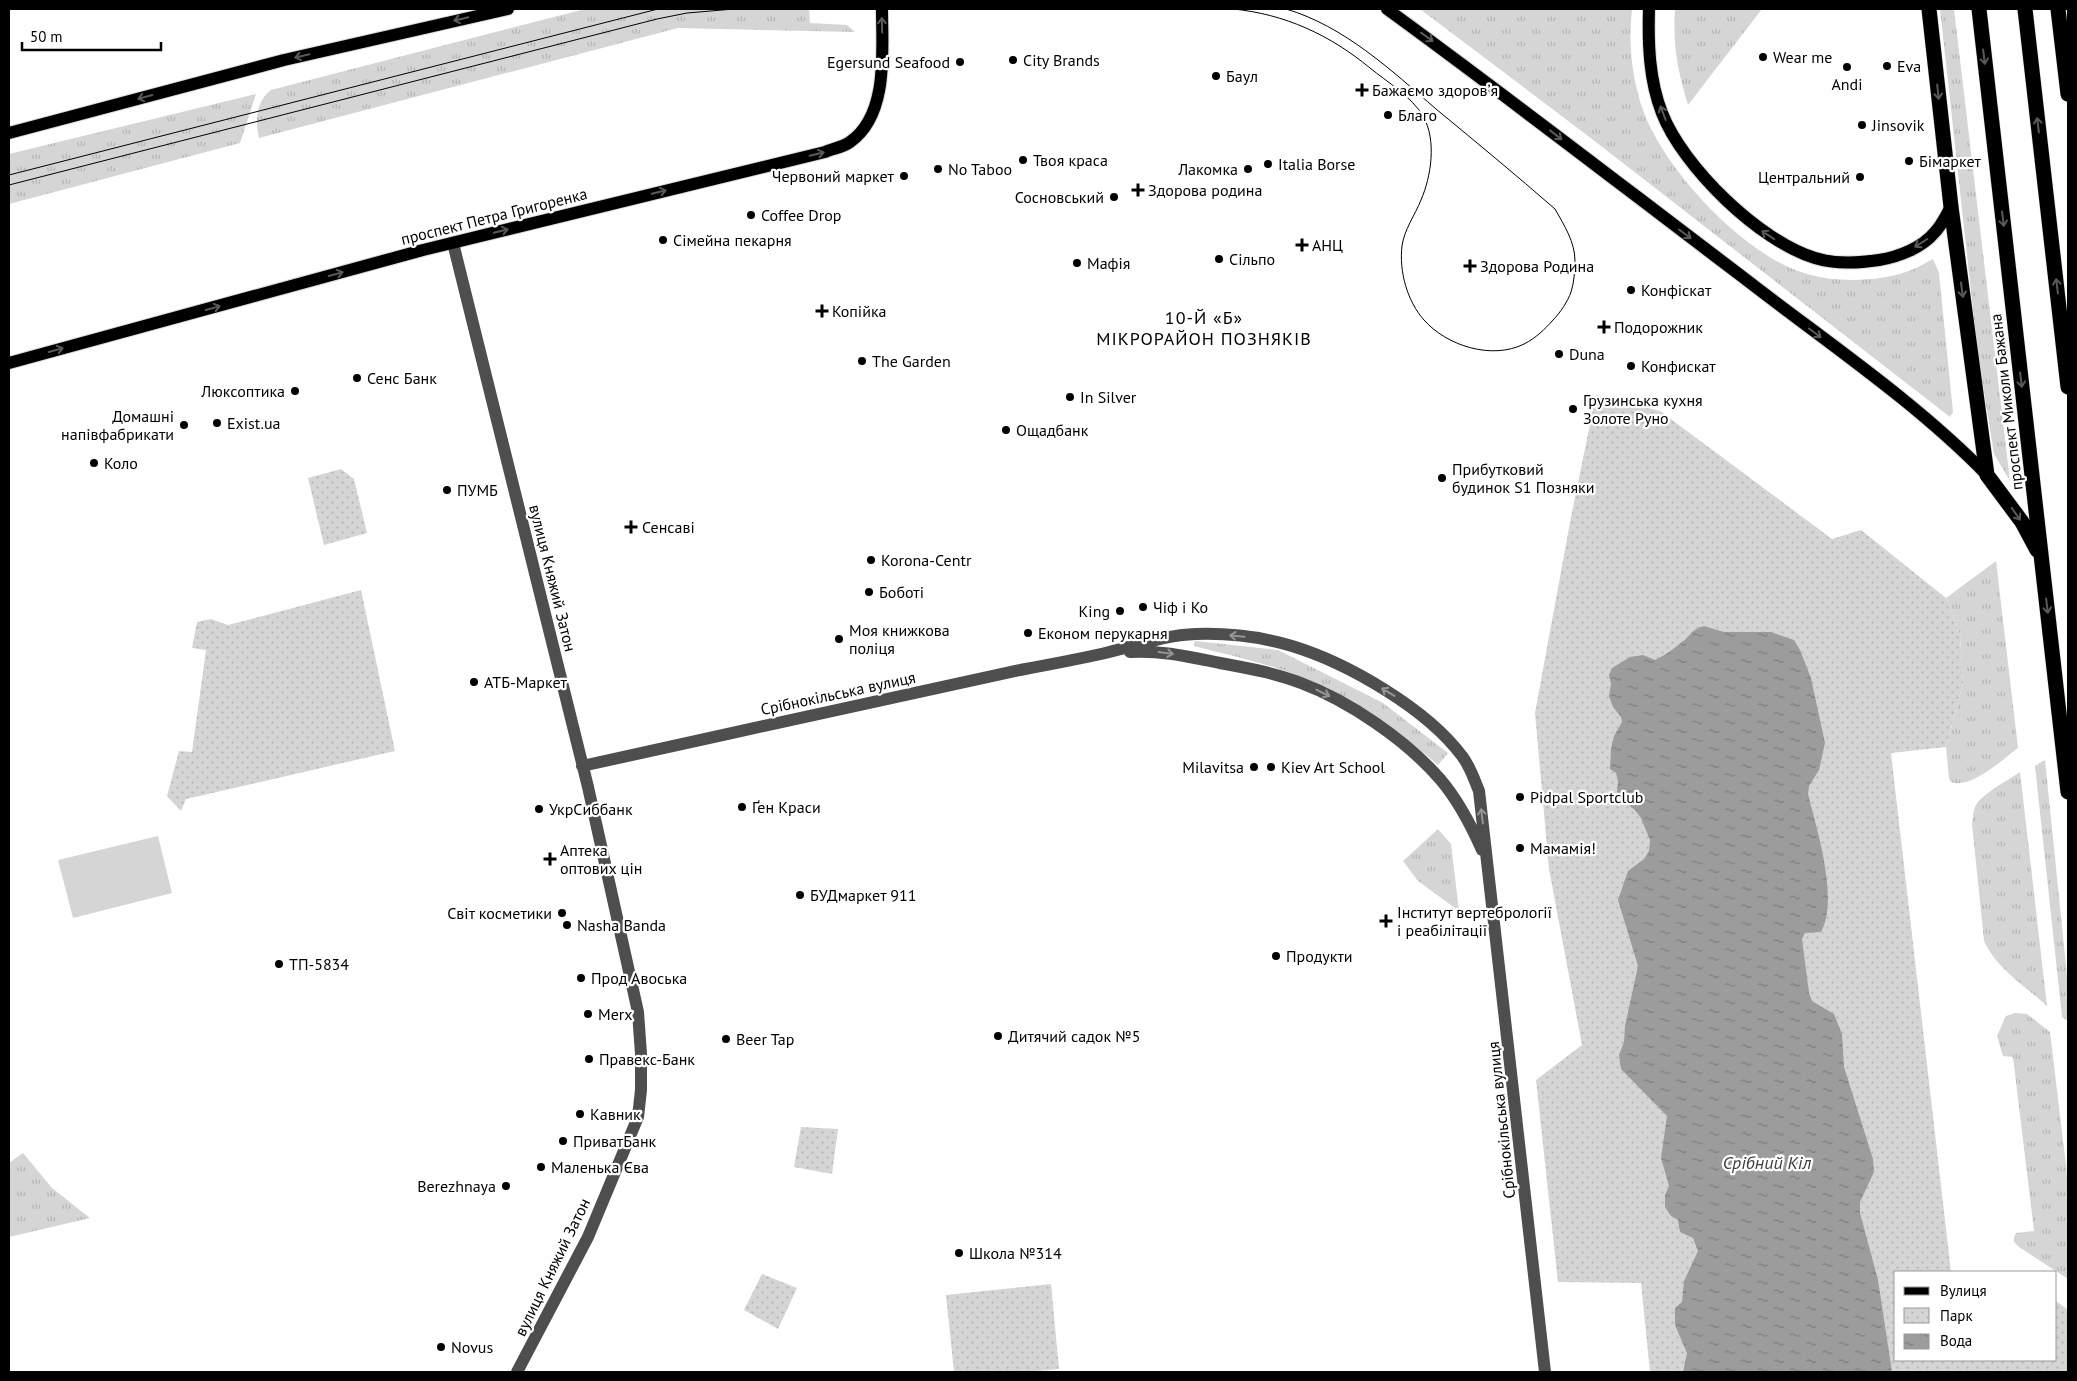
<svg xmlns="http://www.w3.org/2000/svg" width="2077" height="1381" font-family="'PT Sans',sans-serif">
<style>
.grass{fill:url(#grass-tufts)}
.park{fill:url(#park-dots)}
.pitch{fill:#d5d5d5}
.water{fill:url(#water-ripples)}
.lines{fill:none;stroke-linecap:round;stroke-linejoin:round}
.major-casing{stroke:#dbdbdb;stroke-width:14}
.highway-casing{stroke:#dbdbdb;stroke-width:16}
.minor{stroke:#4e4e4e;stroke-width:12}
.major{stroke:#000;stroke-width:12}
.highway{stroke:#000;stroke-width:15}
.tram{stroke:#000;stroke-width:1}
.oneway{stroke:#595959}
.oneway2{stroke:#959595}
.poi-dot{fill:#000;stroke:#fff;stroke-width:2}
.labels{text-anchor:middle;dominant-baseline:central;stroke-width:4.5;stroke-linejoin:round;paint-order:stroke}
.poi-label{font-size:16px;fill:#000;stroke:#fff;text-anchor:start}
.street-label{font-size:16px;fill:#000;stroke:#fff}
.neighbourhood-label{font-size:18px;letter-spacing:1px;fill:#000;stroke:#fff}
.water-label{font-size:18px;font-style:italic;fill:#3d3d3d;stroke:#fff}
</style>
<defs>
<pattern id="grass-tufts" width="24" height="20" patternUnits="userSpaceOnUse" patternTransform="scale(1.25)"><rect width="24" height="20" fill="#d5d5d5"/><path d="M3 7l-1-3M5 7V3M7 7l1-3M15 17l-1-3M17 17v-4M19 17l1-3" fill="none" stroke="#b5b5b5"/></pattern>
<pattern id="park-dots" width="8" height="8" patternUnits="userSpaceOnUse" patternTransform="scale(1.25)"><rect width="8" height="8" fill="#d5d5d5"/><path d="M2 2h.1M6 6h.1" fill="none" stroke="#b5b5b5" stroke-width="1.8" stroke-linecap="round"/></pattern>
<pattern id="water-ripples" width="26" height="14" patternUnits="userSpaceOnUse" patternTransform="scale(1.25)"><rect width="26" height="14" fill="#9c9c9c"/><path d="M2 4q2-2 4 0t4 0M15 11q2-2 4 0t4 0" fill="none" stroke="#7d7d7d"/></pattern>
</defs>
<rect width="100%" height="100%" fill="#fff"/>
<!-- grass -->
<path class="grass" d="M 585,9 L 809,9 L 810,23 L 847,25 L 855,32 L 678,28 L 259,138 C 255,121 256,101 271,90 Z
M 1420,9 L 1632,9 C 1628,44 1632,80 1644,113 C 1666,171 1744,255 1804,273 C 1835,283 1878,282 1909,271 C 1917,268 1925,263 1933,259 L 1939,273 L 1953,412 L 1950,417 L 1592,139 Z
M 1675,9 L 1762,9 L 1688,105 C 1677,68 1673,47 1675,9 Z
M 1940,9 L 1954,9 L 2010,481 L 1994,454 L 1978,355 Z
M 256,94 L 240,143 L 9,204 L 9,154 Z
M 1996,561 L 2018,748 C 2003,759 1970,790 1951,782 L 1949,778 L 1946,747 L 1963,683 L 1960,635 L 1946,598 Z
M 1195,641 L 1278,650 L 1383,703 L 1448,753 L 1438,765 C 1402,734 1363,706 1321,686 C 1281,666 1236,657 1194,646 Z
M 2045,760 L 2068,985 L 2068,1021 L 2062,1017 L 2035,766 Z
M 2020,772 L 2047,1006 C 2025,986 1997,969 1984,941 L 1972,824 C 1973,817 1973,811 1976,805 C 1983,793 2009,780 2020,772 Z
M 1438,829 L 1451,844 L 1459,911 L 1418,881 L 1403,861 Z
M 2015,1013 L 2027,1014 L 2050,1032 L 2068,1182 L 2068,1279 L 2019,1247 L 2014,1242 L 2014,1237 L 2016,1233 L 2034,1231 L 2013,1057 L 2003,1056 L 1997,1036 L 2006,1016 Z
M 23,1153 L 52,1188 L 90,1218 L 9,1237 L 9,1163 Z"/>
<!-- park -->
<path class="park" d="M 1596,395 L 1660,411 L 1832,539 L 1861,530 L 1946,598 L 1960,635 L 1963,683 L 1946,747 L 1891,753 L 1951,1272 L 1896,1272 L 1896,1360 L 2056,1360 L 2056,1301 L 2068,1310 L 2068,1372 L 1650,1372 L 1641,1283 L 1558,1282 L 1536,1080 L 1582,1045 L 1549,869 L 1535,713 L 1571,517 Z
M 341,469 L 354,479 L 367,533 L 324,545 L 308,478 Z
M 361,590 L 395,751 L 186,799 L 181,811 L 167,796 L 179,751 L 192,752 L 206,650 L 192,648 L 197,622 L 211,619 L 228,625 Z
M 801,1127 L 838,1129 L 832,1174 L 794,1167 Z
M 762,1274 L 797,1288 L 778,1329 L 744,1310 Z
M 1051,1284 L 1059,1369 L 1027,1372 L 954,1372 L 946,1295 Z"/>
<!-- pitch -->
<path class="pitch" d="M 158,836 L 172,893 L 73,918 L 58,860 Z"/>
<!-- water -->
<path class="water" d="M 1704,626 L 1724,632 L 1771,632 L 1794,640 L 1800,650 L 1811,678 L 1825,743 L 1819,770 L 1809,786 L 1808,794 C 1817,830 1839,899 1821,932 L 1805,933 L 1802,939 L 1809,993 L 1812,1001 L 1834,1014 L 1842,1034 L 1844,1067 L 1873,1159 L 1874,1172 L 1860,1202 L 1860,1213 L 1878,1280 L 1892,1372 L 1683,1372 L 1687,1353 L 1675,1325 L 1675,1308 L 1682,1302 L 1684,1281 L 1698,1251 L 1693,1238 L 1680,1232 L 1678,1220 L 1671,1216 L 1665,1207 L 1665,1195 L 1669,1186 L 1661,1158 L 1667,1116 L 1621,1069 L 1619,1055 L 1624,1042 L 1625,1026 L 1638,966 L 1618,900 L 1628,871 L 1644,859 L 1649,851 L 1650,840 L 1641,818 L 1635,810 L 1624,802 L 1617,792 L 1618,781 L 1616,773 L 1610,769 L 1611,749 L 1614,736 L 1622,722 L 1621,717 L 1613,707 L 1609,696 L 1611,684 L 1609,675 L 1612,668 L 1630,657 L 1643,655 L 1655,660 C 1666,655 1673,649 1682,642 C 1692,635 1690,630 1704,626 Z"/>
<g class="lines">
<!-- major casing -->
<g class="major-casing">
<path id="major" d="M 1387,9 C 1508,97 1625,188 1744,278 C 1825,341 1915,401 1987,475
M 1649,9 C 1648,43 1649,80 1662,113 C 1683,167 1759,241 1815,258 C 1834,264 1859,263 1879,260 C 1898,257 1922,248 1935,232 C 1942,225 1946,215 1951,207
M 9,133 L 284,60 L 508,9
M 9,363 L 423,250 L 825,152 C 832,149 843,147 850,142 C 889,115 882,50 882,9"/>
</g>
<!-- highway casing -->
<g class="highway-casing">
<path id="highway" d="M 1929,9 L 1951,207 L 1987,475 L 2022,522 L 2037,550
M 1979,9 L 2068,792
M 2025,9 L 2068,387
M 2058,9 L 2068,94"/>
</g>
<!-- minor -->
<path class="minor" d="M 453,243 L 588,787 L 638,1012 L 641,1054 L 641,1090 L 638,1117 L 588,1237 L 517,1372
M 1130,652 C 1161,650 1190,657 1220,663 C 1247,668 1275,673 1301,683 C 1349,701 1406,740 1440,779 C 1458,800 1471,825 1482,850
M 582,766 C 728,734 874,701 1020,670 C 1047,665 1074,660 1101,654 C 1132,647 1164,635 1196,634 C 1228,633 1262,637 1292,646 C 1348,663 1427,709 1462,756 C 1470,766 1474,779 1479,791 L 1545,1372"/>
<!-- major -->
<use href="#major" class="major"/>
<!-- highway -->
<use href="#highway" class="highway"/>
<!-- tram -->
<path class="tram" d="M 1233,9 C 1285,14 1330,35 1370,68 C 1386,81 1413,98 1423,116 C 1437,140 1431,177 1421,200 C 1415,215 1404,230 1402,246 C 1399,271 1407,301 1424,320 C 1447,346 1492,360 1524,344 C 1536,338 1545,329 1553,320 C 1560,313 1568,301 1571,292 C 1574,283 1575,270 1575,261 C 1575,242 1564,225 1555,209 C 1516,175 1476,142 1436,109 C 1391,70 1344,26 1286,9
M 9,175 L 658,9
M 9,185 L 657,19 L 687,13 L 734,9"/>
</g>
<!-- one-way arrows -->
<defs><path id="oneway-shaft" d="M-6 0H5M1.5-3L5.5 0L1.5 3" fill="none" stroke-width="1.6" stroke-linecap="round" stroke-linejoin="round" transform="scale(1.25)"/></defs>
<g class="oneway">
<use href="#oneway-shaft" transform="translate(461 19) rotate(167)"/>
<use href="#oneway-shaft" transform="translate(882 25) rotate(-91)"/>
<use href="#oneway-shaft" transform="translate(1427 37) rotate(36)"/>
<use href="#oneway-shaft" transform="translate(302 56) rotate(167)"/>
<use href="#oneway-shaft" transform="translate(1984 57) rotate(83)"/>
<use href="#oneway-shaft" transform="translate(1938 92) rotate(84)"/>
<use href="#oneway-shaft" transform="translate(145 97) rotate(165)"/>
<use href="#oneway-shaft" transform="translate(1663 113) rotate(-111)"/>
<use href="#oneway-shaft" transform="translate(2038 125) rotate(-97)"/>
<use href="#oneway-shaft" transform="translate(1556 135) rotate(38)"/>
<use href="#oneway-shaft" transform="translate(817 154) rotate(-14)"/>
<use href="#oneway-shaft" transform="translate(659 192) rotate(-14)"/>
<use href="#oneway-shaft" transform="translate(2003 219) rotate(83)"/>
<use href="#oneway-shaft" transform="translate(501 231) rotate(-14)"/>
<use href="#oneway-shaft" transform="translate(1685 234) rotate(37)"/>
<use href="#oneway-shaft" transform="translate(1768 235) rotate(-147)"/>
<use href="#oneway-shaft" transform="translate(1921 243) rotate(148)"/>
<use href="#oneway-shaft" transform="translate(336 274) rotate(-15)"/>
<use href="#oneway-shaft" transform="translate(2057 286) rotate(-97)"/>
<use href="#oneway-shaft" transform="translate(1962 290) rotate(82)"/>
<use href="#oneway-shaft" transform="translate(213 308) rotate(-15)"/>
<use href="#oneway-shaft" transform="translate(1815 333) rotate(37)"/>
<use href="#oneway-shaft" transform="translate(56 350) rotate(-15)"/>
<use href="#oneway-shaft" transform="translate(2021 380) rotate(83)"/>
<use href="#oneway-shaft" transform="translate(2016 514) rotate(55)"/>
<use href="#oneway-shaft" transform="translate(2047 606) rotate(83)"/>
</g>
<g class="oneway2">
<use href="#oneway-shaft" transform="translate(1237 636) rotate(-175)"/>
<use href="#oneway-shaft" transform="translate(1166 653) rotate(8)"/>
<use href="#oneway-shaft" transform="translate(1388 692) rotate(-149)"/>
<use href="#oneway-shaft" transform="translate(1323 693) rotate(26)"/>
<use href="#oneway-shaft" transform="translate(1482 816) rotate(-97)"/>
</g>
<!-- markers -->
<g class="poi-dot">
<circle cx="1763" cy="57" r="5"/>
<circle cx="1013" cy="60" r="5"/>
<circle cx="960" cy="62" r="5"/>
<circle cx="1887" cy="66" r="5"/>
<circle cx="1847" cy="67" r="5"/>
<circle cx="1216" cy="76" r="5"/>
<path d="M1359.5 82.5h5v5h5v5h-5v5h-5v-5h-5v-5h5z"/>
<circle cx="1388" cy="115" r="5"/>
<circle cx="1862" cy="125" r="5"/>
<circle cx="1023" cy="160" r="5"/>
<circle cx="1909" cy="161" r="5"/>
<circle cx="1268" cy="164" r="5"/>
<circle cx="938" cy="169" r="5"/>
<circle cx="1248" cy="169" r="5"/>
<circle cx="904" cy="176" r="5"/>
<circle cx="1860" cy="177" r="5"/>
<path d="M1135.5 182.5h5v5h5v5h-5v5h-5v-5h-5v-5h5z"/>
<circle cx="1114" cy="197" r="5"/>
<circle cx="751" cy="215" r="5"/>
<circle cx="663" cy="240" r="5"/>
<path d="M1299.5 237.5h5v5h5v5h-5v5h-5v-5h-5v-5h5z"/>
<circle cx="1219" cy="259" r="5"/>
<circle cx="1077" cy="263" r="5"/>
<path d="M1467.5 258.5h5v5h5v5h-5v5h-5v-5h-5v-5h5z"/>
<circle cx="1631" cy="290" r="5"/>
<path d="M819.5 303.5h5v5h5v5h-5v5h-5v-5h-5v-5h5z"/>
<path d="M1601.5 319.5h5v5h5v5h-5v5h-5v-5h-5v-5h5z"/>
<circle cx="1559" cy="354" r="5"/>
<circle cx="862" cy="361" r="5"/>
<circle cx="1631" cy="366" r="5"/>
<circle cx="357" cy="378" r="5"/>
<circle cx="295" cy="391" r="5"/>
<circle cx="1070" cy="397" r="5"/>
<circle cx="1573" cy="409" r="5"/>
<circle cx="217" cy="423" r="5"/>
<circle cx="184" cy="425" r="5"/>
<circle cx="1006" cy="430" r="5"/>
<circle cx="94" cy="463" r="5"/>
<circle cx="1442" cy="478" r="5"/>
<circle cx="447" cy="490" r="5"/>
<path d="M628.5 519.5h5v5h5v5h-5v5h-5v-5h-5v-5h5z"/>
<circle cx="871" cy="560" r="5"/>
<circle cx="869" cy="592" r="5"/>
<circle cx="1143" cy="607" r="5"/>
<circle cx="1120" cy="611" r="5"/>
<circle cx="1028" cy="633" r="5"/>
<circle cx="839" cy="639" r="5"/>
<circle cx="474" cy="682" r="5"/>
<circle cx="1254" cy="767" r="5"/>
<circle cx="1271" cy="767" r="5"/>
<circle cx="1520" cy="797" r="5"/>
<circle cx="742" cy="807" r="5"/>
<circle cx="539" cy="809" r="5"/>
<circle cx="1520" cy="848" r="5"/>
<path d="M547.5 851.5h5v5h5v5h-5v5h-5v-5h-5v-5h5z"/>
<circle cx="800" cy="895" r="5"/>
<circle cx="562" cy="913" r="5"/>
<path d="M1383.5 913.5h5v5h5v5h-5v5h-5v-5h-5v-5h5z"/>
<circle cx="567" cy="925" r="5"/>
<circle cx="1276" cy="956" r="5"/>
<circle cx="279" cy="964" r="5"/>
<circle cx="581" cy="978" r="5"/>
<circle cx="588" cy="1014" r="5"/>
<circle cx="998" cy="1036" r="5"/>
<circle cx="726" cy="1039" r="5"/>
<circle cx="589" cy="1059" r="5"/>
<circle cx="580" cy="1114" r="5"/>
<circle cx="563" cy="1141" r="5"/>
<circle cx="541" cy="1167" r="5"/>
<circle cx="506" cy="1186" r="5"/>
<circle cx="959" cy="1253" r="5"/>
<circle cx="441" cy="1347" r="5"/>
</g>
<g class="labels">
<!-- poi labels -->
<g class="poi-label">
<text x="1773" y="57">Wear me</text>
<text x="1023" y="60">City Brands</text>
<text x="950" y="62" text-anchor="end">Egersund Seafood</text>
<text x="1897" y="66">Eva</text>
<text x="1226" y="76">Баул</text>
<text x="1847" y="84" text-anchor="middle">Andi</text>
<text x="1372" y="90">Бажаємо здоровʼя</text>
<text x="1398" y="115">Благо</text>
<text x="1872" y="125">Jinsovik</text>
<text x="1033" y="160">Твоя краса</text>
<text x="1919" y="161">Бімаркет</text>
<text x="1278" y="164">Italia Borse</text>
<text x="948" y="169">No Taboo</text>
<text x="1238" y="169" text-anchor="end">Лакомка</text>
<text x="894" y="176" text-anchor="end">Червоний маркет</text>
<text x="1850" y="177" text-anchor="end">Центральний</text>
<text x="1148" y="190">Здорова родина</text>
<text x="1104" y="197" text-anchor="end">Сосновський</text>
<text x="761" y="215">Coffee Drop</text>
<text x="673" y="240">Сімейна пекарня</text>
<text x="1312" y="245">АНЦ</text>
<text x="1229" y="259">Сільпо</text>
<text x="1087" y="263">Мафія</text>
<text x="1480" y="266">Здорова Родина</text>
<text x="1641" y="290">Конфіскат</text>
<text x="832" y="311">Копійка</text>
<text x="1614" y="327">Подорожник</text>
<text x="1569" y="354">Duna</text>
<text x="872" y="361">The Garden</text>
<text x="1641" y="366">Конфискат</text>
<text x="367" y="378">Сенс Банк</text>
<text x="285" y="391" text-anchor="end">Люксоптика</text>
<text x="1080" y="397">In Silver</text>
<text x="1583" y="400">Грузинська кухня<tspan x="1583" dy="18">Золоте Руно</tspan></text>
<text x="174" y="416" text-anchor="end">Домашні<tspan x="174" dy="18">напівфабрикати</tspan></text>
<text x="227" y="423">Exist.ua</text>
<text x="1016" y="430">Ощадбанк</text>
<text x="104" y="463">Коло</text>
<text x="1452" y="469">Прибутковий<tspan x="1452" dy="18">будинок S1 Позняки</tspan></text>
<text x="457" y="490">ПУМБ</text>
<text x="642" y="527">Сенсаві</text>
<text x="881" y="560">Korona-Centr</text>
<text x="879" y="592">Боботі</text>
<text x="1153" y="607">Чіф і Ко</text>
<text x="1110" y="611" text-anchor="end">King</text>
<text x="849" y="630">Моя книжкова<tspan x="849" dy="18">поліця</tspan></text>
<text x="1038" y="633">Економ перукарня</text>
<text x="484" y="682">АТБ-Маркет</text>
<text x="1244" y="767" text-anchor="end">Milavitsa</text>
<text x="1281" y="767">Kiev Art School</text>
<text x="1530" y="797">Pidpal Sportclub</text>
<text x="752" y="807">Ґен Краси</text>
<text x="549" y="809">УкрСиббанк</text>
<text x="1530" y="848">Мамамія!</text>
<text x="560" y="850">Аптека<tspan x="560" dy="18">оптових цін</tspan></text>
<text x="810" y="895">БУДмаркет 911</text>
<text x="1397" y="912">Інститут вертебрології<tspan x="1397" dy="18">і реабілітації</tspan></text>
<text x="552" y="913" text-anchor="end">Світ косметики</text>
<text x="577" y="925">Nasha Banda</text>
<text x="1286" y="956">Продукти</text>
<text x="289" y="964">ТП-5834</text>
<text x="591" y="978">Прод Авоська</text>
<text x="598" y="1014">Merx</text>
<text x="1008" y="1036">Дитячий садок №5</text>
<text x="736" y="1039">Beer Tap</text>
<text x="599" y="1059">Правекс-Банк</text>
<text x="590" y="1114">Кавник</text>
<text x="573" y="1141">ПриватБанк</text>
<text x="551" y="1167">Маленька Єва</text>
<text x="496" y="1186" text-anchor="end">Berezhnaya</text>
<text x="969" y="1253">Школа №314</text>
<text x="451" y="1347">Novus</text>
</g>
<!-- street labels -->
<g class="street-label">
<text transform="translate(494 216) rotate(-14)">проспект Петра Григоренка</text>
<text transform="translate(2006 402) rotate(-97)">проспект Миколи Бажана</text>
<text transform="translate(553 578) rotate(76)">вулиця Княжий Затон</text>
<text transform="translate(838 693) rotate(-12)">Срібнокільська вулиця</text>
<text transform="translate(1501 1120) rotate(-96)">Срібнокільська вулиця</text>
<text transform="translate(552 1267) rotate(-64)">вулиця Княжий Затон</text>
</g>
<!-- neighbourhood labels -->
<g class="neighbourhood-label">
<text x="1204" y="317">10-Й «Б»<tspan x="1204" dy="21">МІКРОРАЙОН ПОЗНЯКІВ</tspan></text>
</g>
<!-- water labels -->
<g class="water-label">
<text x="1767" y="1162">Срібний Кіл</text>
</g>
</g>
<!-- border -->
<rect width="2077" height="1381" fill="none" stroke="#000000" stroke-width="20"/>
<!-- legend -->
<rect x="1894" y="1271" width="162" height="90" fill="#ffffff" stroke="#999999"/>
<rect x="1904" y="1287" width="25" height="8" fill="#000000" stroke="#999999"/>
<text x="1940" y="1296" font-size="15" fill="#000000">Вулиця</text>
<rect x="1904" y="1308" width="25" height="15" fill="url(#park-dots)" stroke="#999999"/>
<text x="1940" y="1321" font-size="15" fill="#000000">Парк</text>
<rect x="1904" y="1334" width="25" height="15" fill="url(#water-ripples)" stroke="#999999"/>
<text x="1940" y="1346" font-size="15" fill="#000000">Вода</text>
<!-- scale -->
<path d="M22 42v8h139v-8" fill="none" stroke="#000000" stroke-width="2.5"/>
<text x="30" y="42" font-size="15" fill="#000000" stroke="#ffffff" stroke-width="4" paint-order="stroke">50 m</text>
</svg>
